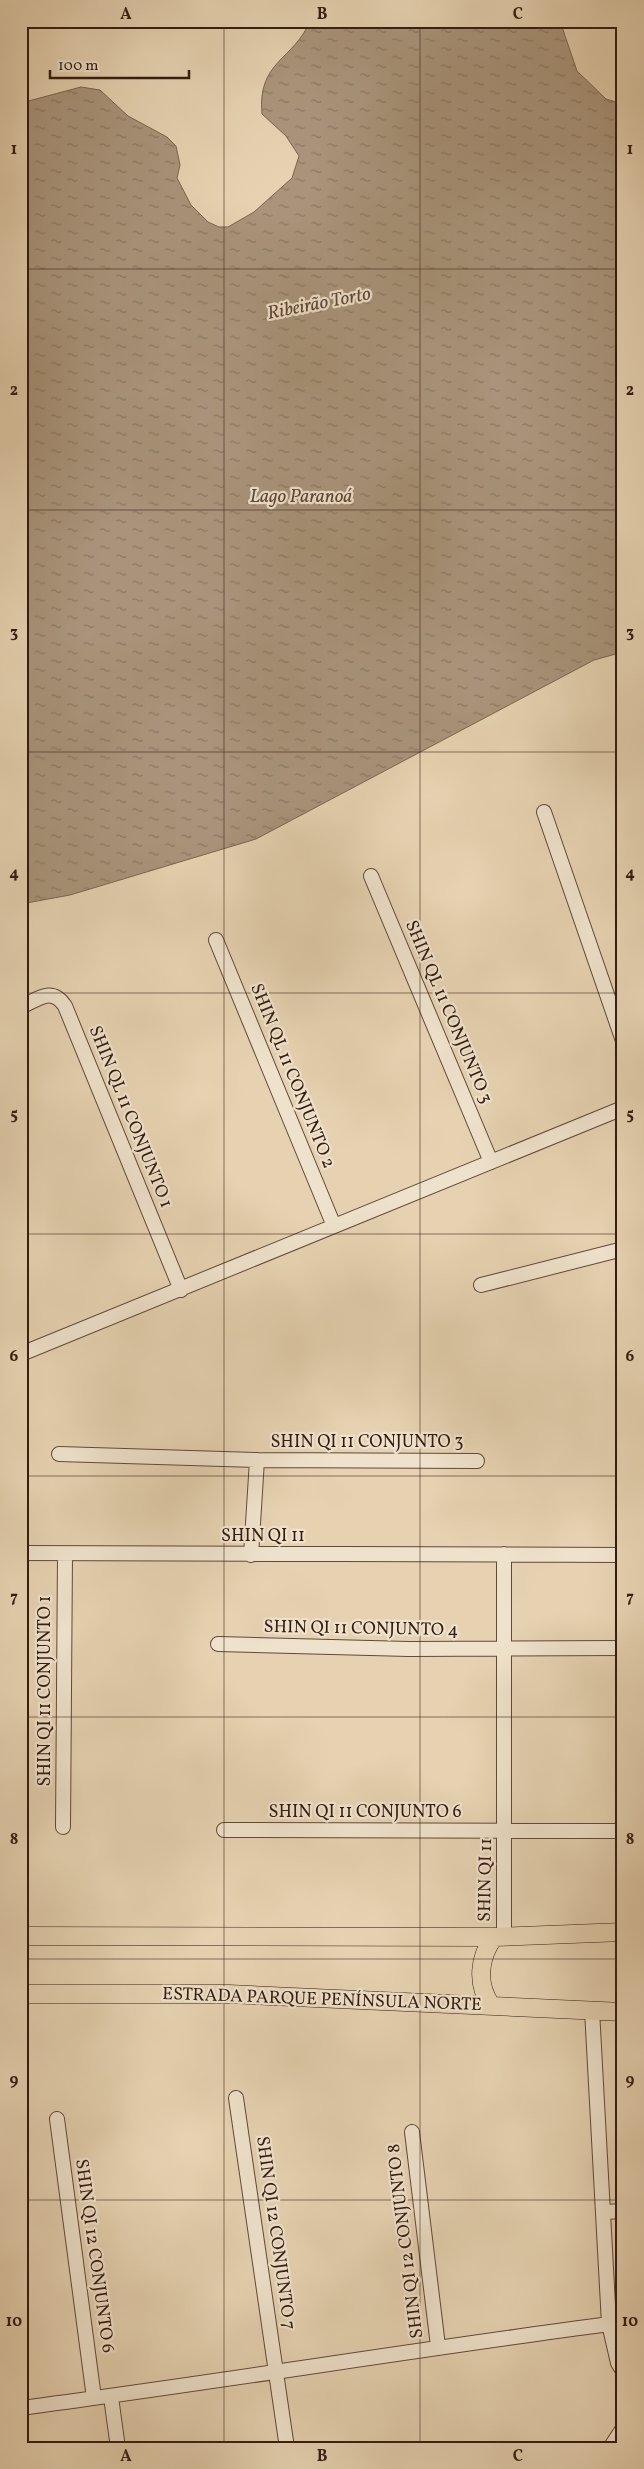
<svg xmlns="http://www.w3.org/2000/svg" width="644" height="2469" font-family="Vollkorn,serif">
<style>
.water{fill:url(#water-ripples);stroke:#7a6451}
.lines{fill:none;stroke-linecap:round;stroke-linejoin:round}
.minor-casing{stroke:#60493a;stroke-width:16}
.major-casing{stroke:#341b12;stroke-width:19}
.minor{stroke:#efe2cc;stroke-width:14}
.major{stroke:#e6d2b1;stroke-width:18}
.grid{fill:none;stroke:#341b12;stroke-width:1;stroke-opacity:0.55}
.labels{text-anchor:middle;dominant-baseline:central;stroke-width:4.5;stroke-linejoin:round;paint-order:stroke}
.street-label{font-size:18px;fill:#341b12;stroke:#efe2cc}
.water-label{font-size:19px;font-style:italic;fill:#5d4537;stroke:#efe2cc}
.neatline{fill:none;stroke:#341b12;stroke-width:2}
.grid-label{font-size:16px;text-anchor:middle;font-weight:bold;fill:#341b12}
</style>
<defs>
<pattern id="water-ripples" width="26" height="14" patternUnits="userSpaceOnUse" patternTransform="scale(1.25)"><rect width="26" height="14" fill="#a9947b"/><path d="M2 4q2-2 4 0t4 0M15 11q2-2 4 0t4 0" fill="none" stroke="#8a7863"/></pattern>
</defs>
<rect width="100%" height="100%" fill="#e6d2b1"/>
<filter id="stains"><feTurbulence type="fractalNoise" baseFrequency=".004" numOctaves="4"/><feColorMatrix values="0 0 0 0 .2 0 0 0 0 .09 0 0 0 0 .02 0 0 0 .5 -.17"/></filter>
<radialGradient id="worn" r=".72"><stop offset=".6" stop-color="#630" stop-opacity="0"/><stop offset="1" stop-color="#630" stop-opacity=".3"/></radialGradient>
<!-- water -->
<path class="water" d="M 310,21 L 560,21 L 577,71 L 606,99 L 623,104 L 623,652 L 594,660 L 256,839 L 70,895 L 21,904 L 21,103 L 81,87 L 100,90 L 128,116 L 167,137 L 176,146 L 180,165 L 177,178 L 191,205 L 208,222 L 219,227 L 228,227 L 254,212 L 292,178 L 299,156 L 286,136 L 262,114 C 257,61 294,60 310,21 Z"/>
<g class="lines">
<!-- minor casing -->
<g class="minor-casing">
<path id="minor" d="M 544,812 L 623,1041
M 371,876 L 491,1162
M 216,940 L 334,1226
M 21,1007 C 38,999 52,986 65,1006 L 181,1290
M 481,1285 L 623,1249
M 21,1354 L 623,1108
M 59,1454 L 257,1460 L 477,1461
M 21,1553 L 623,1555
M 251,1555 L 257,1460
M 218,1644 L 409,1649 L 623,1648
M 63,1827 L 65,1554
M 224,1830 L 623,1831
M 504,1936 L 504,1554
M 592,2010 L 609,2324 L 618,2363 L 623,2371
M 236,2098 L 287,2448
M 57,2119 L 94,2398
M 412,2132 L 438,2346
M 604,2212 L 623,2211
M 111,2397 L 118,2448
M 21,2408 C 218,2382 413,2350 609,2324
M 610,2448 L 623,2428"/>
</g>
<!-- major casing -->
<g class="major-casing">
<path id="major" d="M 21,1936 L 494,1937 L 623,1932
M 21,1994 L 229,1994 L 623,2012
M 491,2005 C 476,1984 479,1957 494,1937"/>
</g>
<!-- minor -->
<use href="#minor" class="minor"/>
<!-- major -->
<use href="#major" class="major"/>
</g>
<!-- grid -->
<path class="grid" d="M 224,21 L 224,2448M 420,21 L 420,2448M 21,269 L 623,269M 21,510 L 623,510M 21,752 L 623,752M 21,993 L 623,993M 21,1234 L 623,1234M 21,1476 L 623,1476M 21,1717 L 623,1717M 21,1959 L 623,1959M 21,2200 L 623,2200"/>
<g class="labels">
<!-- street labels -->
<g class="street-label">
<text transform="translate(448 1012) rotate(67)">SHIN QL 11 CONJUNTO 3</text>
<text transform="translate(292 1076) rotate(68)">SHIN QL 11 CONJUNTO 2</text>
<text transform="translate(130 1117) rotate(68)">SHIN QL 11 CONJUNTO 1</text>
<text x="367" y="1442">SHIN QI 11 CONJUNTO 3</text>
<text x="263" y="1536">SHIN QI 11</text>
<text transform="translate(361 1629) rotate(1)">SHIN QI 11 CONJUNTO 4</text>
<text transform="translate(45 1691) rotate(-90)">SHIN QI 11 CONJUNTO 1</text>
<text x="365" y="1812">SHIN QI 11 CONJUNTO 6</text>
<text transform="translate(486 1880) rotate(-89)">SHIN QI 11</text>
<text transform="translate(322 2000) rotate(2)">ESTRADA PARQUE PENÍNSULA NORTE</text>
<text transform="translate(275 2233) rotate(82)">SHIN QI 12 CONJUNTO 7</text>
<text transform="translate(406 2241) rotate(-97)">SHIN QI 12 CONJUNTO 8</text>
<text transform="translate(94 2256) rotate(82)">SHIN QI 12 CONJUNTO 6</text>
</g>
<!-- water labels -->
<g class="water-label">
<text transform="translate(319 304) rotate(-11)">Ribeirão Torto</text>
<text x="301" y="497">Lago Paranoá</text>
</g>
</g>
<!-- margin -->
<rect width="644" height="2469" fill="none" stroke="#e6d2b1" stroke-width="55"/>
<!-- scale -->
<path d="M50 70v8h139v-8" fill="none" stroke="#341b12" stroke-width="2.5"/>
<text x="58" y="70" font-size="15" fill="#341b12" stroke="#efe2cc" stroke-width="4" paint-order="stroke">100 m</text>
<rect x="28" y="28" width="588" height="2414" class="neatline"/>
<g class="grid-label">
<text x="126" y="19">A</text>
<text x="322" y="19">B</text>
<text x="518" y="19">C</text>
<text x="14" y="154">1</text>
<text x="630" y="154">1</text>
<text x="14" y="395">2</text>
<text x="630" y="395">2</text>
<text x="14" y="637">3</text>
<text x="630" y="637">3</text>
<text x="14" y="878">4</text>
<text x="630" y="878">4</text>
<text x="14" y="1119">5</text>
<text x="630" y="1119">5</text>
<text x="14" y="1361">6</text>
<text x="630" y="1361">6</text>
<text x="14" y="1602">7</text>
<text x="630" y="1602">7</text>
<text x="14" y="1844">8</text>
<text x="630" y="1844">8</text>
<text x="14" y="2085">9</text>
<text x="630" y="2085">9</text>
<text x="14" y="2326">10</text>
<text x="630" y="2326">10</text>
<text x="126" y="2461">A</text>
<text x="322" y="2461">B</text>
<text x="518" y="2461">C</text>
</g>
<rect width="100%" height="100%" filter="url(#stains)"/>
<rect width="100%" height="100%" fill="url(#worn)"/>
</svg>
